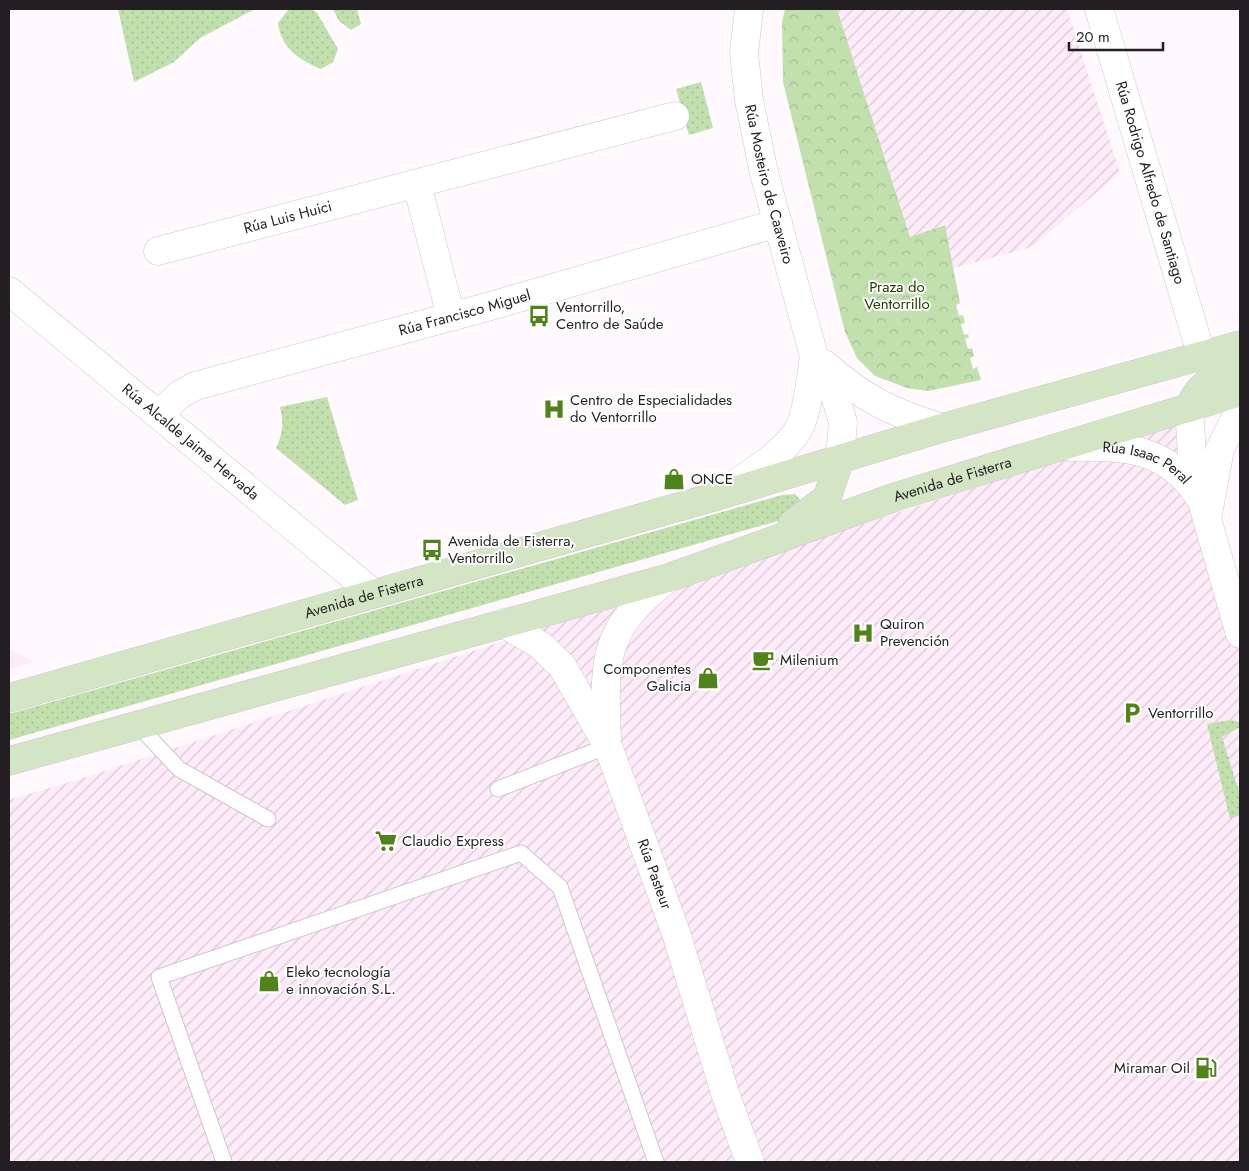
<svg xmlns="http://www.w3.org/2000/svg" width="1249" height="1171" font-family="Jost,sans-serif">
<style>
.built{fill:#feebf9}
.industrial{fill:url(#industrial-furrows)}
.grass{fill:url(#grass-dots)}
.park{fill:url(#park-crowns)}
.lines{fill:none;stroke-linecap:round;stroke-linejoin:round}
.lane-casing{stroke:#d0c5cd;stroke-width:17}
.street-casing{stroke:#d0c5cd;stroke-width:29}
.secondary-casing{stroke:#d0c5cd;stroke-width:29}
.lane{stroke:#fff;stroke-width:15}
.street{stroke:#fff;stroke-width:28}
.secondary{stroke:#d4e5c6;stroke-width:28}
.labels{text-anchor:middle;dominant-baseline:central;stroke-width:4;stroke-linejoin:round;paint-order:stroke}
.street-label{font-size:15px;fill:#221e21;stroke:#fff}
.park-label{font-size:15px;fill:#203d00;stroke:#fff}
.poi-label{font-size:15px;fill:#221e21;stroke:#fff;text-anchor:start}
</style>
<defs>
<pattern id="industrial-furrows" width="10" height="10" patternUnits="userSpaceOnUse" patternTransform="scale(1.25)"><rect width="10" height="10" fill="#feebf9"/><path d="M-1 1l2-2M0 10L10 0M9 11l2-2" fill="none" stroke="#d9c9d5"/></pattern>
<pattern id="grass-dots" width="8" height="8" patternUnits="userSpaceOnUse" patternTransform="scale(1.25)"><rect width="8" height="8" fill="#c2e0ae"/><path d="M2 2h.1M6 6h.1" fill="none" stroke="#a6c095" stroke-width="1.8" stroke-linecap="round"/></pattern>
<pattern id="park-crowns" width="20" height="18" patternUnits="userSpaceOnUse" patternTransform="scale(1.25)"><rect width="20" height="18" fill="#c2e0ae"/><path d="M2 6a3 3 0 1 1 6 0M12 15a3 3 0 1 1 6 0" fill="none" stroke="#a6c095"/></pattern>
</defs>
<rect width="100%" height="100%" fill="#fff8fd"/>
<!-- built -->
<path class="built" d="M 9,649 L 34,662 L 9,669 Z"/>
<!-- industrial -->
<path class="industrial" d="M 837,9 L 1067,9 L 1120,173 L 1032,247 L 953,268 L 944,225 L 910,237 Z
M 1182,420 L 1240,637 L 1240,1162 L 9,1162 L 9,800 L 86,777 Z"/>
<!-- grass -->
<path class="grass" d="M 118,9 L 255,9 L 200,38 L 174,62 L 134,82 Z
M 289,9 L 312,9 L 317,13 L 338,49 L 333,62 L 321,69 C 299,60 281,48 278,23 Z
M 333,9 L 357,9 L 361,24 L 351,30 L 339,21 Z
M 701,82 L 713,128 L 689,135 L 676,89 Z
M 327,397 L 358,500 L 345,505 L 276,448 C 283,433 284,423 280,407 Z
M 795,494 L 801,501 L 788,518 L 9,740 L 9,714 L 782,495 Z
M 1230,720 L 1240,722 L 1240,727 L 1222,737 L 1240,795 L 1240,815 L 1230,819 L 1207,724 Z"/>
<!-- park -->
<path class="park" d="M 785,9 L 837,9 L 910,237 L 945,225 L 960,303 L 956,305 L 959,316 L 963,315 L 965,323 L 961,324 L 964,335 L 968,334 L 969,337 L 965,339 L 968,349 L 972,348 L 974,356 L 970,358 L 973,369 L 977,367 L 981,380 L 928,391 L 907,388 L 875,376 L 857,358 L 845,332 L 783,82 L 782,22 Z"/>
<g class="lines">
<!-- lane casing -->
<g class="lane-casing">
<path id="lane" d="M 139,726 L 179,769 L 268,819
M 498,789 L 608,746
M 224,1162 L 159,977 L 521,853 L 560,887 L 656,1162"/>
</g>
<!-- street casing -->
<g class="street-casing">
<g id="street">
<path id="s1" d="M 749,9 L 744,53 L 749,100 L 764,173 L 814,356 L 833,389 L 843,422 L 840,459"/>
<path id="s2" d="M 1099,9 L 1202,357"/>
<path d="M 417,184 L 451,317"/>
<path id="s3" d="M 158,251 L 675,116"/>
<path id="s4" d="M 9,291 L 373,593"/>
<path d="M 824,364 C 864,399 891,412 942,428"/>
<path d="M 1189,408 L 1193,470 L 1240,634"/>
<path id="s5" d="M 159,415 L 179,395 L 195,386 L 487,307 L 778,223"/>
<path id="s6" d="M 1072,447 C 1123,446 1166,447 1197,494"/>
<path d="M 723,492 C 745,477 787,452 799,428 C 808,412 811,375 814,356"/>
<path d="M 1208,514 L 1220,449 L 1240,409"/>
<path id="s7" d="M 503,623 L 540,645 L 562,666 L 608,746 L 676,933 L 726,1096 L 750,1162"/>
<path d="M 607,740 C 604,659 601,631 668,578"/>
</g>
</g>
<!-- secondary casing -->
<g class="secondary-casing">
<g id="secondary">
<path d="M 1189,408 C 1200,381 1215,378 1240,368"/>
<path d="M 792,524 L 827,498 L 840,459"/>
<path id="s8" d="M 9,698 L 717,496 L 942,428 L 1240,345"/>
<path id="s9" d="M 9,761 L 668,578 L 898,496 L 1240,392"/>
</g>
</g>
<!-- lane -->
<use href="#lane" class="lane"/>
<!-- street -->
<use href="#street" class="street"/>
<!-- secondary -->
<use href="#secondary" class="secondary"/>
</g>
<!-- icons -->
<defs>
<g id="bus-bare" transform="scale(1.725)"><path d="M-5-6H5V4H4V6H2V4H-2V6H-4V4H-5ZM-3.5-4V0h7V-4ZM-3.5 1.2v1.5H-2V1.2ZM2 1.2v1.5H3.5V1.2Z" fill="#50841a" stroke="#fff" stroke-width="2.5" paint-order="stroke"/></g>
<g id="hospital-bare" transform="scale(1.725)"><path d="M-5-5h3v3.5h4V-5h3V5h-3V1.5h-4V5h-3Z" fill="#50841a" stroke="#fff" stroke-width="2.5" paint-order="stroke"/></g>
<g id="shop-bare" transform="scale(1.725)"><path d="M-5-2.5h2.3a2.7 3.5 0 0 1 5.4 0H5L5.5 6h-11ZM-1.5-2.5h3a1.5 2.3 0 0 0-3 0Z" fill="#50841a" stroke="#fff" stroke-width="2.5" paint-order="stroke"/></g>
<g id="cafe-bare" transform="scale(1.725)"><path d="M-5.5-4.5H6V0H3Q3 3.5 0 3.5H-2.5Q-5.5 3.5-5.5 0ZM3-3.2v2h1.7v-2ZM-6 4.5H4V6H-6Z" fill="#50841a" stroke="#fff" stroke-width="2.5" paint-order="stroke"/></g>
<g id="parking-bare" transform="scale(1.725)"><path d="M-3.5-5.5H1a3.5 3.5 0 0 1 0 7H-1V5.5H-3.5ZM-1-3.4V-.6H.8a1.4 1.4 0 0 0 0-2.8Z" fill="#50841a" stroke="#fff" stroke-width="2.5" paint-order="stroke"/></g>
<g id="supermarket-bare" transform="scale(1.725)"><path d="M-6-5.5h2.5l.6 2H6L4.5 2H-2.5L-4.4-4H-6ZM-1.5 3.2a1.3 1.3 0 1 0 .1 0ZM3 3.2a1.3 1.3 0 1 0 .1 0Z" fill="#50841a" stroke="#fff" stroke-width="2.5" paint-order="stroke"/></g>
<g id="fuel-bare" transform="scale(1.725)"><path d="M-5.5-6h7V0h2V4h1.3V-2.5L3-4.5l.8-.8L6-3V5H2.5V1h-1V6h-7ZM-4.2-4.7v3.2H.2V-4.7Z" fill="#50841a" stroke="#fff" stroke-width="2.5" paint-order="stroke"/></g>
</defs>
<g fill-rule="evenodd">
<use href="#bus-bare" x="539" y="316"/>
<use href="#hospital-bare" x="554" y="409"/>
<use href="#shop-bare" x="674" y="479"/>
<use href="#bus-bare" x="432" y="550"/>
<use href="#hospital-bare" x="863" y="633"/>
<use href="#cafe-bare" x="763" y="660"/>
<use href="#shop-bare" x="708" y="678"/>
<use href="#parking-bare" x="1132" y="713"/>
<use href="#supermarket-bare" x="386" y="841"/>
<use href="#shop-bare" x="269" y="981"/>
<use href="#fuel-bare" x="1206" y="1068"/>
</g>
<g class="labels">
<!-- street labels -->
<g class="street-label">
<text stroke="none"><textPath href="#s2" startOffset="181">Rúa Rodrigo Alfredo de Santiago</textPath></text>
<text stroke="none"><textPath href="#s1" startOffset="178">Rúa Mosteiro de Caaveiro</textPath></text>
<text stroke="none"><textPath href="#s3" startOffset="134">Rúa Luis Huici</textPath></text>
<text stroke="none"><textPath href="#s5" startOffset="326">Rúa Francisco Miguel</textPath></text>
<text stroke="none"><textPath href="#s4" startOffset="236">Rúa Alcalde Jaime Hervada</textPath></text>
<text stroke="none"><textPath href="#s6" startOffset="78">Rúa Isaac Peral</textPath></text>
<text stroke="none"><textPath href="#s9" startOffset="985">Avenida de Fisterra</textPath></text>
<text stroke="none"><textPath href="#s8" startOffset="369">Avenida de Fisterra</textPath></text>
<text stroke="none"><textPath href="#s7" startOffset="302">Rúa Pasteur</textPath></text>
</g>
<!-- park labels -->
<g class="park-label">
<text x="897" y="287">Praza do<tspan x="897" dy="17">Ventorrillo</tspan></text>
</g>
<!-- poi labels -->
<g class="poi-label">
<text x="556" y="307">Ventorrillo,<tspan x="556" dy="17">Centro de Saúde</tspan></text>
<text x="570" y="400">Centro de Especialidades<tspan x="570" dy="17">do Ventorrillo</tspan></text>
<text x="691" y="479">ONCE</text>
<text x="448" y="541">Avenida de Fisterra,<tspan x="448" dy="17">Ventorrillo</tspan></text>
<text x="880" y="624">Quiron<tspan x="880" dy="17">Prevención</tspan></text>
<text x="780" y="660">Milenium</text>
<text x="691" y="669" text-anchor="end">Componentes<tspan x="691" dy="17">Galicia</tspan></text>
<text x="1148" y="713">Ventorrillo</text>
<text x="402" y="841">Claudio Express</text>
<text x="286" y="972">Eleko tecnología<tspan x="286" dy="17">e innovación S.L.</tspan></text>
<text x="1190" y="1068" text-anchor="end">Miramar Oil</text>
</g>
</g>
<!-- border -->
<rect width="1249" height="1171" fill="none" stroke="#221e21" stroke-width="20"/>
<!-- scale -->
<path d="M1069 42v8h94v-8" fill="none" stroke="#221e21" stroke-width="2.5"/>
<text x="1076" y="42" font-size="15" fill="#221e21" stroke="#ffffff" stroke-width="4" paint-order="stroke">20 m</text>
</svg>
